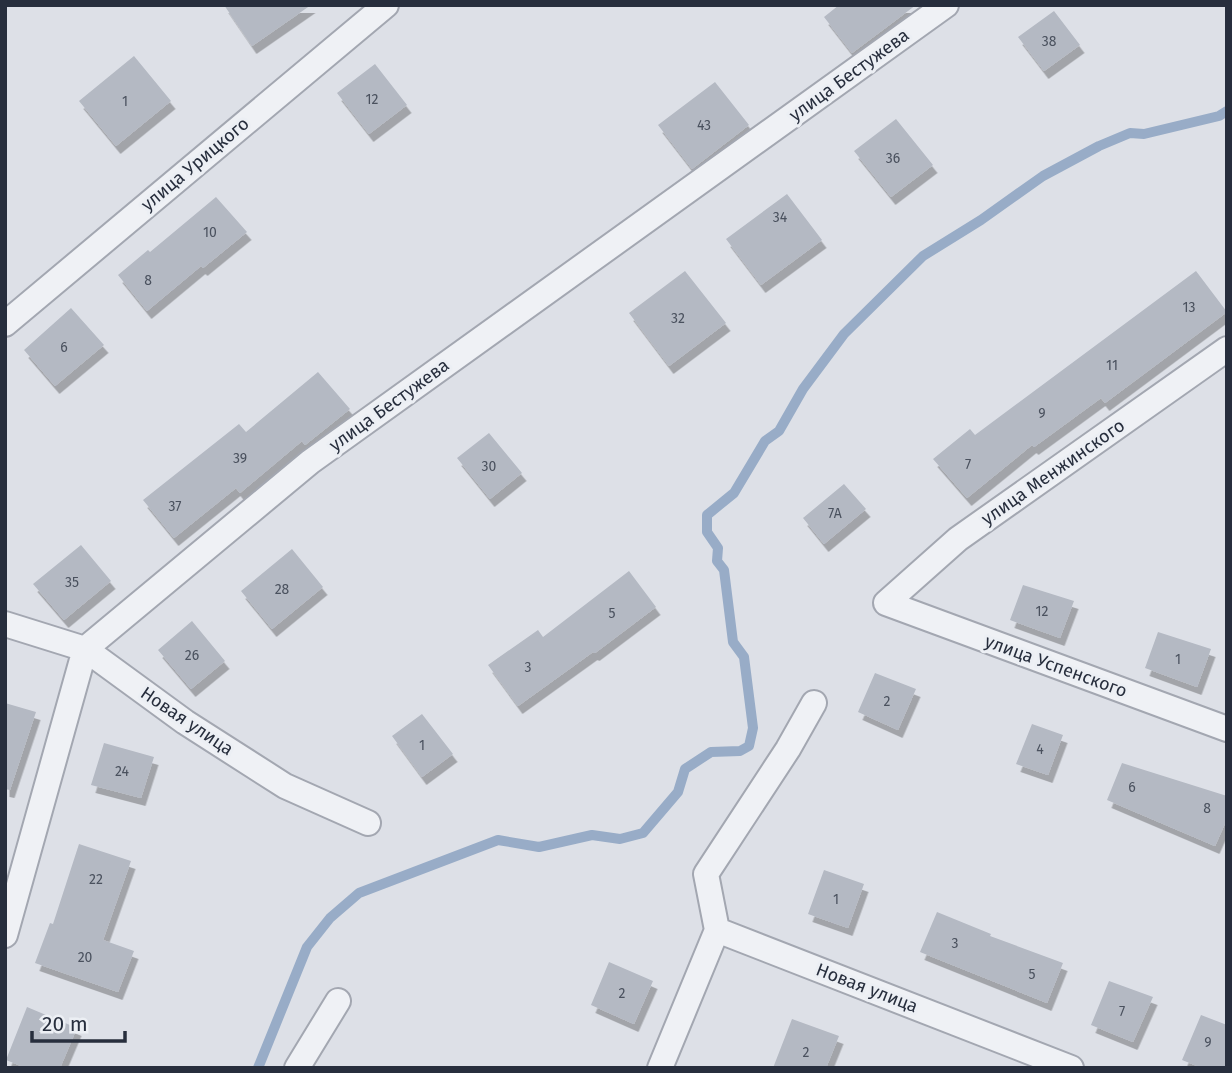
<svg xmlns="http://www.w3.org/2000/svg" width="1232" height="1073" font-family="'Fira Sans',sans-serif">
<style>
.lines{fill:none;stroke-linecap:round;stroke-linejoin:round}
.stream{stroke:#98acc7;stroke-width:10}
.building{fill:#b4b9c3;filter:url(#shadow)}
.street-casing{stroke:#a3a7b1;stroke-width:28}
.street{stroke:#eff1f5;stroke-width:24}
.labels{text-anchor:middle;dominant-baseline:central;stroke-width:6;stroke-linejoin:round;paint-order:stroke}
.number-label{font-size:14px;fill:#4a515e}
.street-label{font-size:18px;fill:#272e3d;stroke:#eceff4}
</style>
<defs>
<filter id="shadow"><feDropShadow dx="4.5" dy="8" stdDeviation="0" flood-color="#0004"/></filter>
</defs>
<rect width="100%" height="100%" fill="#dde0e7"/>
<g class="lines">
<!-- stream -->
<path class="stream" d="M 258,1068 L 307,947 L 330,918 L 359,893 L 498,840 L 539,847 L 592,835 L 620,839 L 643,833 L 678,792 L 685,769 L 711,752 L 740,751 L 749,746 L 753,728 L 744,657 L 733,642 L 724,570 L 717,561 L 718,548 L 707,532 L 707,515 L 734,493 L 765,441 L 779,431 L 803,389 L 844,334 L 923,256 L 981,220 L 1043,176 L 1099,146 L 1130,133 L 1144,134 L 1219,116 L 1227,111"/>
</g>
<!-- building -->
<path class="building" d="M 224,5 L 311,5 L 252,46 Z
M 839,5 L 916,5 L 852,53 L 824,17 Z
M 1054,11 L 1080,45 L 1044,71 L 1018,37 Z
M 134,56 L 171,101 L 116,146 L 79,101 Z
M 375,64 L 407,105 L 369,134 L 337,93 Z
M 715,82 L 749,125 L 692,169 L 658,125 Z
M 896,119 L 933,165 L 891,197 L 854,151 Z
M 787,194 L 822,240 L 761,285 L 726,239 Z
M 216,197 L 247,232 L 203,268 L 201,266 L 147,311 L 118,275 L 148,250 L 150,252 Z
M 685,271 L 726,323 L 669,366 L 629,313 Z
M 1196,271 L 1227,312 L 1105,403 L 1101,398 L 1034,447 L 1032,445 L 967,498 L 933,459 L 970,429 L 975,435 Z
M 71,308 L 104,345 L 55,386 L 24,350 Z
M 318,372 L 350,409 L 305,445 L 302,441 L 240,493 L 236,488 L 174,538 L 143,500 L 239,424 L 246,432 Z
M 489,433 L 522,473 L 490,499 L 457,458 Z
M 844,484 L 866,509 L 824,544 L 803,518 Z
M 81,545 L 111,581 L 64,620 L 33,584 Z
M 292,549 L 323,587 L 272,629 L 241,591 Z
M 629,571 L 656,607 L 595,653 L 593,652 L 518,706 L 488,665 L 538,630 L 543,637 Z
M 1023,585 L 1074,601 L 1060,638 L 1010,620 Z
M 192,621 L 225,661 L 191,689 L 158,650 Z
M 1158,632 L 1211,649 L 1197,687 L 1145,668 Z
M 875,673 L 916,689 L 898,730 L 858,712 Z
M 5,703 L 36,712 L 10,790 L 5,789 Z
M 422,714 L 453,754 L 422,777 L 392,736 Z
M 1032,724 L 1063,735 L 1048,775 L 1016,764 Z
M 104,743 L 154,757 L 141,798 L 91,785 Z
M 1122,763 L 1227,796 L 1227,819 L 1215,846 L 1107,800 Z
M 79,844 L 131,861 L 103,940 L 134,951 L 118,992 L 35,963 L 50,923 L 53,924 Z
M 824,870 L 864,884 L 848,928 L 808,914 Z
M 937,912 L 991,934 L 990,936 L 1063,963 L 1047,1003 L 920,952 Z
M 609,962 L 653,981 L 634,1024 L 591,1005 Z
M 1109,981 L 1153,997 L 1133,1042 L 1091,1025 Z
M 27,1007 L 77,1028 L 60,1068 L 26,1068 L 6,1060 Z
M 1201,1015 L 1227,1025 L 1227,1068 L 1202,1068 L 1182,1060 Z
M 792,1019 L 839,1036 L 826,1068 L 773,1068 Z"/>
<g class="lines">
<!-- street casing -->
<g class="street-casing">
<path id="street" d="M 5,324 L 386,5
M 1227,349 L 958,539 L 886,603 L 1227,729
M 5,624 L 85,649 L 185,722 L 285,786 L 368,823
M 717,930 L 1071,1068
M 717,930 L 706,874 L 788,749 L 814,703
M 5,935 L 85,649 L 310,462 L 946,5
M 297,1068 L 338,1001
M 660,1068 L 717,930"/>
</g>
<!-- street -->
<use href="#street" class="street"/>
</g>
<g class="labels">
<!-- number labels -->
<g class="number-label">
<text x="1049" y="41">38</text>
<text x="372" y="99">12</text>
<text x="125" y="101">1</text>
<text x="704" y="125">43</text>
<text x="893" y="158">36</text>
<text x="780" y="217">34</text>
<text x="210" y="232">10</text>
<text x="148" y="280">8</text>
<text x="1189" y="307">13</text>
<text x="678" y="318">32</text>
<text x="64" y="347">6</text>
<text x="1112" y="365">11</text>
<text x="1042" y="413">9</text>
<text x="240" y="458">39</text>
<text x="968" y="464">7</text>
<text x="489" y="466">30</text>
<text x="175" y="506">37</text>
<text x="835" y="513">7А</text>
<text x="72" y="582">35</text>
<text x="282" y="589">28</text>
<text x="1042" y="611">12</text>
<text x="612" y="613">5</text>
<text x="192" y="655">26</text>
<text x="1178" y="659">1</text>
<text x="528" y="667">3</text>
<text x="887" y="701">2</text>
<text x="422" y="745">1</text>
<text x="1040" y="749">4</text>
<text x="122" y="771">24</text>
<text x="1132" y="787">6</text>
<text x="1207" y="808">8</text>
<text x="96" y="879">22</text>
<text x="836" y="899">1</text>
<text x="955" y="943">3</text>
<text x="85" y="957">20</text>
<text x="1032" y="974">5</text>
<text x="622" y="993">2</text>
<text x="1122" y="1011">7</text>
<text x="1208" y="1042">9</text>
<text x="806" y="1052">2</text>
</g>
<!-- street labels -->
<g class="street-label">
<text transform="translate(849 75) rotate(-36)">улица Бестужева</text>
<text transform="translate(195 164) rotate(-40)">улица Урицкого</text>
<text transform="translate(389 405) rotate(-36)">улица Бестужева</text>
<text transform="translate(1053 472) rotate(-35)">улица Менжинского</text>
<text transform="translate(1056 666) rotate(20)">улица Успенского</text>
<text transform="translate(187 721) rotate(34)">Новая улица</text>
<text transform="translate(867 988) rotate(21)">Новая улица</text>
</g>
</g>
<!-- border -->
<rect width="1232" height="1073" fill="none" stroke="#272e3d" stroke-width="14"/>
<!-- scale -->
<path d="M32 1031v10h93v-10" fill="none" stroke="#272e3d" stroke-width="3.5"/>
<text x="42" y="1031" font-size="21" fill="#272e3d" stroke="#eceff4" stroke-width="5" paint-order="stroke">20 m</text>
</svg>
